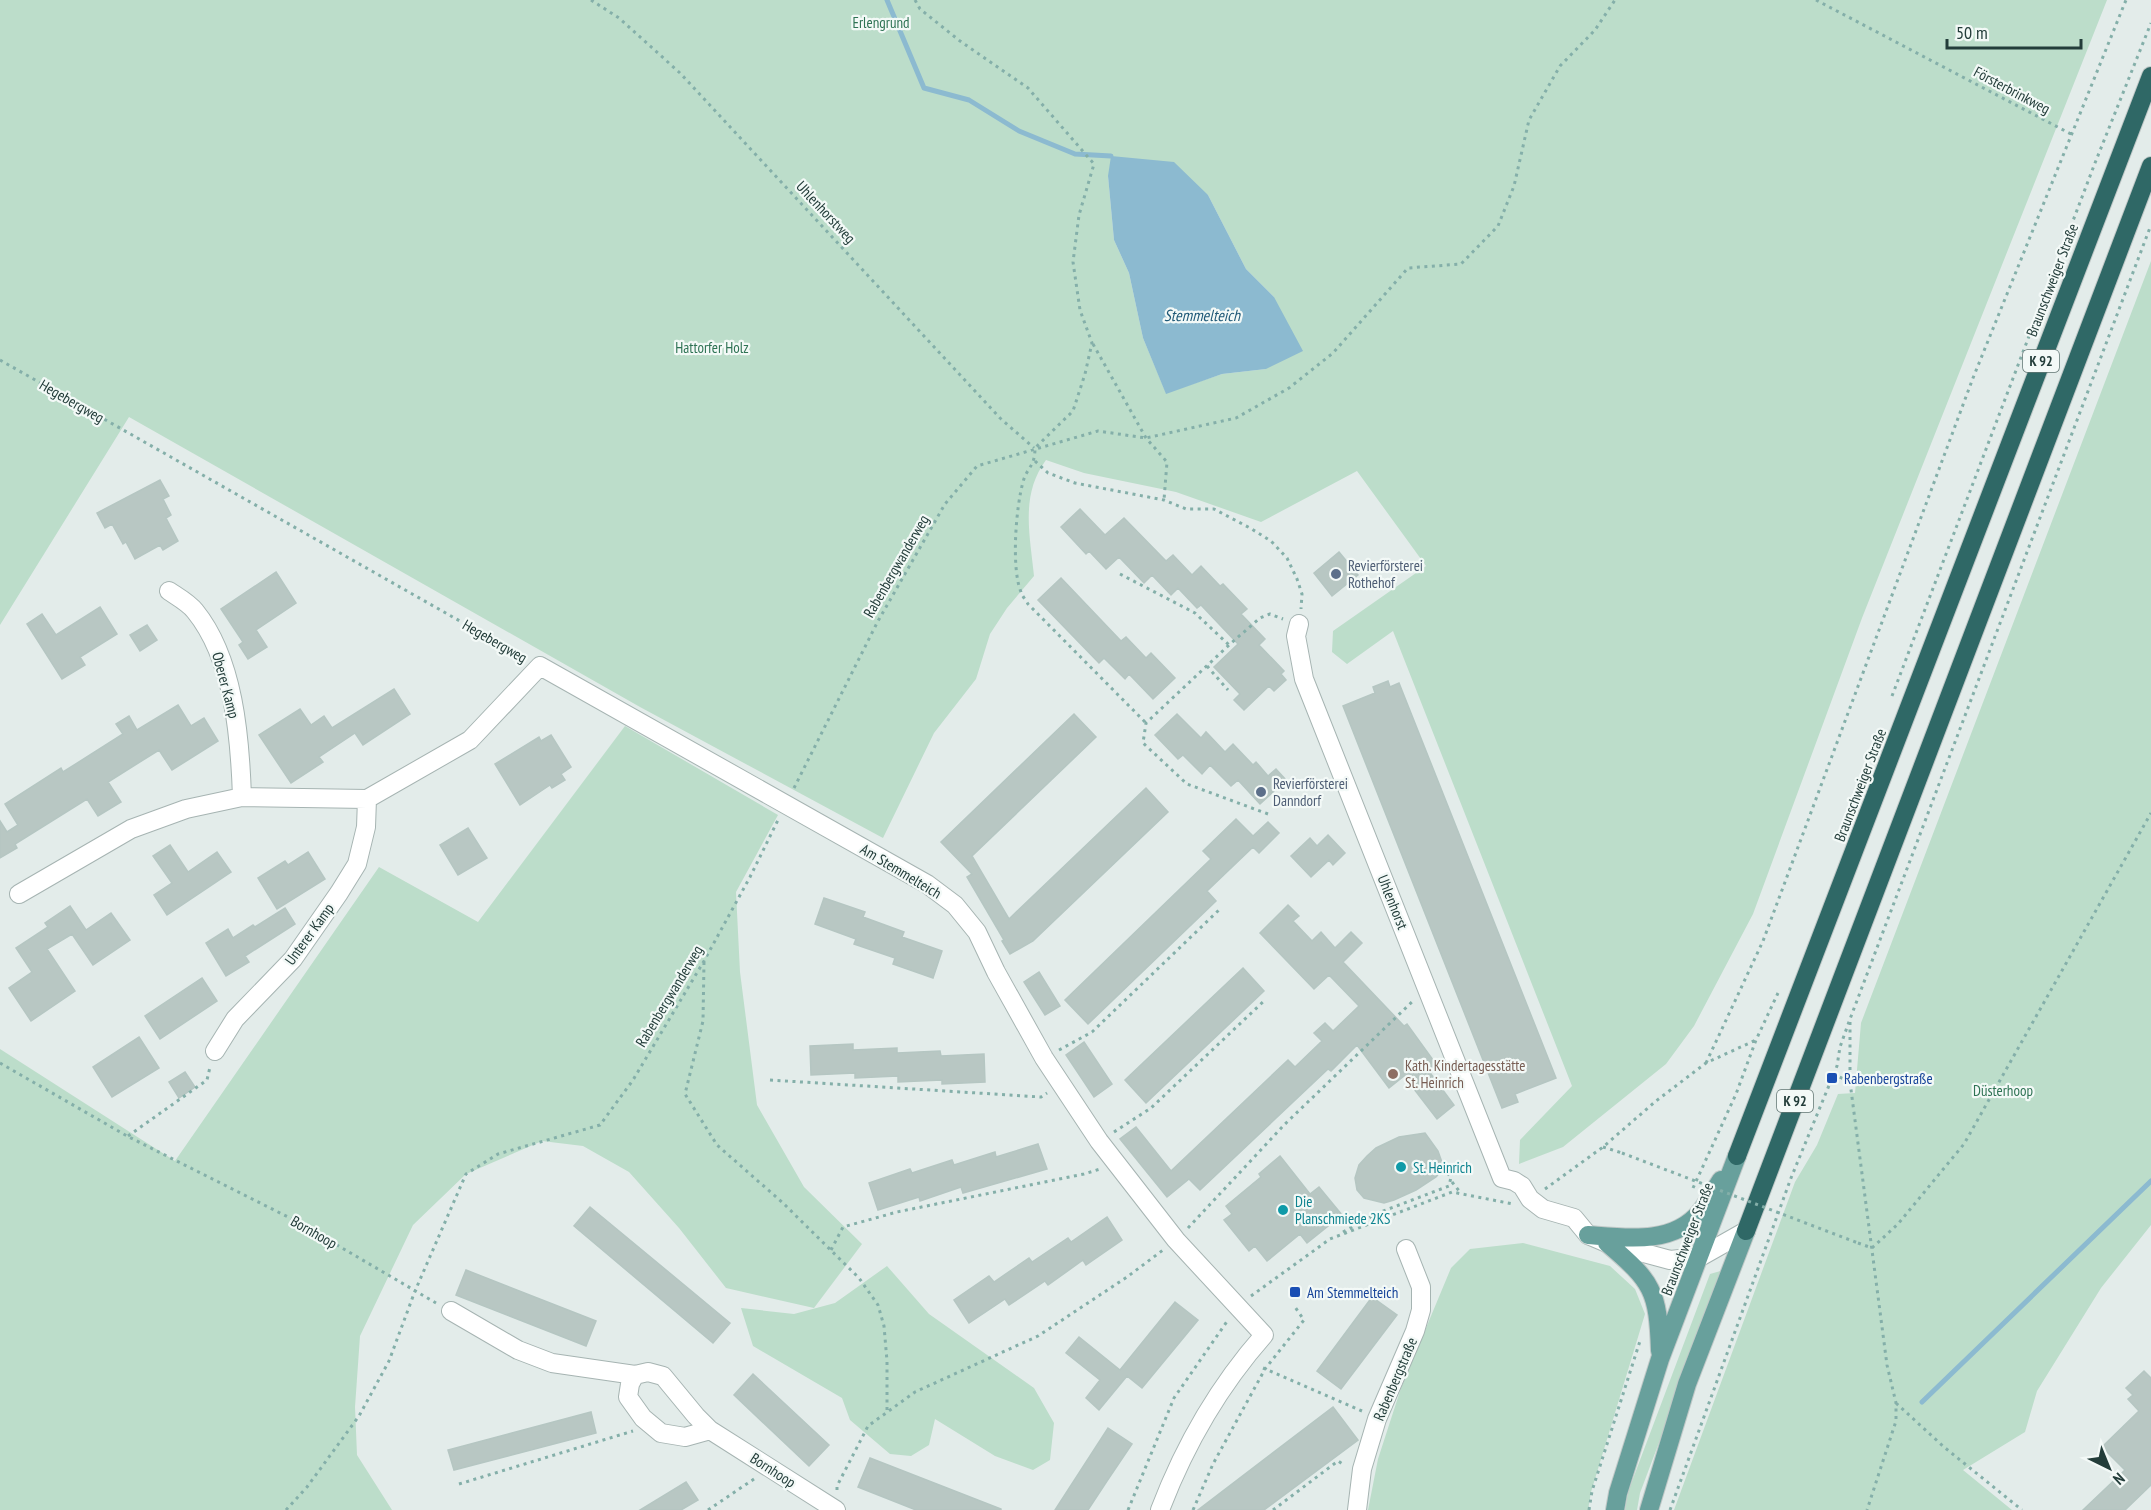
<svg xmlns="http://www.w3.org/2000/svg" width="2151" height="1510" font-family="'PT Sans Narrow',sans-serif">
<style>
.green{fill:#bcddca;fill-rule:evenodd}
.water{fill:#8cbad0}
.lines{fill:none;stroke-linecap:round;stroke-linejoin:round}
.stream{stroke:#8cbad0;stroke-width:5}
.building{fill:#b8c7c3;stroke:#b5c6c2;stroke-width:1.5}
.minor-casing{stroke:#a6b4b2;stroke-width:20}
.major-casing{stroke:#c1c9c8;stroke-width:20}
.highway-casing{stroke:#c1c9c8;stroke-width:20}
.path{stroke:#84afa9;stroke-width:3;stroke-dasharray:3 4.5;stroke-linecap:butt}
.minor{stroke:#fff;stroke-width:18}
.major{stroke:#68a09c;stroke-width:18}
.highway{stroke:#2f6866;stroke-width:18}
.path-bridge{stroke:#84afa9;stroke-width:3;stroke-dasharray:3 4.5;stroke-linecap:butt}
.service-dot{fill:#5c6f8a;stroke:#f3f9f7;stroke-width:2}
.education-dot{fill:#8d6e63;stroke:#f3f9f7;stroke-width:2}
.transit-dot{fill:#1a4fb4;stroke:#f3f9f7;stroke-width:2}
.culture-dot{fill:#0f9aa8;stroke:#f3f9f7;stroke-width:2}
.labels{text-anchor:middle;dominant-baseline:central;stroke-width:4.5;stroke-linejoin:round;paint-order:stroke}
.shield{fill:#f3f9f7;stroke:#617573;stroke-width:1.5}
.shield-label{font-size:14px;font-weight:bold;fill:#233d3a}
.park-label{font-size:15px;fill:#2e7354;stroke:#f3f9f7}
.street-label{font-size:15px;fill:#233d3a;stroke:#f3f9f7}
.service-label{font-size:15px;fill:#4e5e75;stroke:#f3f9f7;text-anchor:start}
.education-label{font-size:15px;fill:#785e54;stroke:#f3f9f7;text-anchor:start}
.transit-label{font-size:15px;fill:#164399;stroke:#f3f9f7;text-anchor:start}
.culture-label{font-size:15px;fill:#0d838f;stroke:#f3f9f7;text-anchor:start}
.water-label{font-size:16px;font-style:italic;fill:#1f5977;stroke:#f3f9f7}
</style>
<rect width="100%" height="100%" fill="#e3ecea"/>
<!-- green -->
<path class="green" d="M 0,0 L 2107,0 L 1862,618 L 1753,914 L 1694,1026 L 1666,1064 L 1563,1147 L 1519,1164 L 1520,1140 L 1572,1086 L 1393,631 L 1347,664 L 1332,652 L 1333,631 L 1426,566 L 1357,471 L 1261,522 L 1176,492 L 1084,473 L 1046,460 C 1020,495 1030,535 1034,576 L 1007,608 L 990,634 L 976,679 L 934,733 L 883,838 L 640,707 L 129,417 L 0,625 ZM 1108,176 L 1208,195 L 1246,269 L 1274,297 L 1266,369 L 1222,374 L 1166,393 L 1143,338 L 1129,273 L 1114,240 Z
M 2151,261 L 2151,1225 L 2101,1288 L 2037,1391 L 2025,1432 L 1963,1470 L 2012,1510 L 1674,1510 L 1795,1182 L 1817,1145 L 1838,1094 L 1855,1093 L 1861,1023 Z
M 625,726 L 778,815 L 736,892 L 740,972 L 757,1105 L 804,1187 L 862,1244 L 814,1308 L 726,1288 L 679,1228 L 629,1172 L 583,1146 L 542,1141 L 466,1174 L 413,1225 L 360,1336 L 355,1407 L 357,1455 L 392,1510 L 0,1510 L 0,1049 L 175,1161 L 379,867 L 478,922 Z
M 1523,1243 L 1610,1266 L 1635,1289 L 1645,1314 L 1591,1492 L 1588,1510 L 1368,1510 L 1378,1459 L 1401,1388 L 1451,1268 L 1470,1249 Z
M 887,1266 L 929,1314 L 1034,1388 L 1054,1423 L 1050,1460 L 1033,1470 L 995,1456 L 935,1419 L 929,1445 L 911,1456 L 890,1454 L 850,1420 L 842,1398 L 753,1346 L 741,1308 L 794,1314 L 835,1303 Z
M 1724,1270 L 1640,1493 L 1637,1510 L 1625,1510 L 1628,1492 L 1710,1274 Z"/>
<!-- water -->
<path class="water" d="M 1111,156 L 1174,162 L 1208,195 L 1246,269 L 1274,297 L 1303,351 L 1266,369 L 1222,374 L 1166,394 L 1143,338 L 1129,273 L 1114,240 L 1108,176 Z"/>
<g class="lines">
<!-- stream -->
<path class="stream" d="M 887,0 L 924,88 L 969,100 L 1019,131 L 1075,154 L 1111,156
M 1922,1402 L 2151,1181"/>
</g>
<!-- building -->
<path class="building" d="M 160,480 L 169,496 L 163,499 L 171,515 L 166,518 L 178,541 L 163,550 L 160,545 L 135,559 L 126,542 L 123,544 L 112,524 L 105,528 L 97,513 Z
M 1080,509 L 1105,535 L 1124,518 L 1166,561 L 1173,555 L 1192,575 L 1201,566 L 1220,586 L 1223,584 L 1247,609 L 1241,614 L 1265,639 L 1259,645 L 1284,671 L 1281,674 L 1286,680 L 1274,691 L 1269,686 L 1244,710 L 1234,700 L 1240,694 L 1214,667 L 1238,644 L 1201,605 L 1197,608 L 1178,588 L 1171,595 L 1152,575 L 1144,583 L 1119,557 L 1106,569 L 1089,551 L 1086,554 L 1061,527 Z
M 1339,552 L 1358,575 L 1332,596 L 1314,573 Z
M 276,572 L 296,603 L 256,630 L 267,647 L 248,659 L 239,645 L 243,642 L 221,609 Z
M 1061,578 L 1121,641 L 1126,637 L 1146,658 L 1151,653 L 1175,678 L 1153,699 L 1129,674 L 1125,679 L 1104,658 L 1099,663 L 1038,600 Z
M 100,607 L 117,634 L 80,657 L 85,665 L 62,679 L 27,624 L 42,614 L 56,635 Z
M 147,625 L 157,640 L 140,651 L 130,635 Z
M 1388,681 L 1390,687 L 1399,683 L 1556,1078 L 1515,1094 L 1518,1102 L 1502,1108 L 1343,706 L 1375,693 L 1373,687 Z
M 394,689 L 410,714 L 363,745 L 355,733 L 319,757 L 323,762 L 291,783 L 259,735 L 300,709 L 311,725 L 324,716 L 332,728 Z
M 178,705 L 191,726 L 204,718 L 218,741 L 172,770 L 159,750 L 108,782 L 121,802 L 98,816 L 87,799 L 15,844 L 17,848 L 0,858 L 0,821 L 7,832 L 18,825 L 5,804 L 61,768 L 63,772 L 123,734 L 116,724 L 129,716 L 137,730 Z
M 1074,714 L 1096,737 L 972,856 L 1009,919 L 1146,788 L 1168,812 L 1033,941 L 1010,954 L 1002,941 L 1004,940 L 967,877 L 972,874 L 941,842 Z
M 1177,714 L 1201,738 L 1206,732 L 1225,752 L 1233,744 L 1253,765 L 1256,762 L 1268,776 L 1276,769 L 1286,780 L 1260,804 L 1238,780 L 1231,786 L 1210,765 L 1202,774 L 1183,755 L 1178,759 L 1155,735 Z
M 551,735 L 571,767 L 561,774 L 565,780 L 552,788 L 550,785 L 520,805 L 495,764 L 539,737 L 541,741 Z
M 1236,819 L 1253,836 L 1268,822 L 1279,833 L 1259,853 L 1253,847 L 1207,891 L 1216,901 L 1088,1024 L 1065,1000 L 1211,859 L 1203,851 Z
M 468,828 L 487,858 L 458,875 L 440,845 Z
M 1328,835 L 1345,853 L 1333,865 L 1329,860 L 1311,877 L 1291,856 L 1310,838 L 1317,846 Z
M 170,845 L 188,872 L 217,852 L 231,872 L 167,915 L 154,895 L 172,883 L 153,856 Z
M 308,852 L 325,879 L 277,909 L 258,878 L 285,861 L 288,865 Z
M 824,898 L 865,912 L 863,917 L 904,932 L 902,937 L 942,951 L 933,978 L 893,964 L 895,958 L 854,944 L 856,939 L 815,924 Z
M 1288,905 L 1299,916 L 1293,921 L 1312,941 L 1321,932 L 1335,948 L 1351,932 L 1362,943 L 1343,962 L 1404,1026 L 1407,1024 L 1436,1064 L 1428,1070 L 1454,1105 L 1437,1119 L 1404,1076 L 1389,1088 L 1357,1045 L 1331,1071 L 1328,1069 L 1200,1190 L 1189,1179 L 1167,1197 L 1120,1139 L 1136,1127 L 1171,1171 L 1288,1060 L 1295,1067 L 1322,1041 L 1314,1033 L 1325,1023 L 1333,1031 L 1359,1006 L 1329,975 L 1314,989 L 1260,933 Z
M 70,906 L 86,930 L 111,913 L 130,940 L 93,965 L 72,934 L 47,949 L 75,991 L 31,1021 L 9,988 L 32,972 L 16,948 L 48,927 L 45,923 Z
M 285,908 L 295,924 L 245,956 L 249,962 L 226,976 L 206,943 L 228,929 L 233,938 L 253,925 L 255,927 Z
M 1243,968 L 1264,991 L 1146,1103 L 1125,1080 Z
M 1039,972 L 1060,1006 L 1045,1015 L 1024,982 Z
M 202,978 L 217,1001 L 160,1039 L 145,1016 Z
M 139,1037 L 159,1068 L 112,1097 L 93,1067 Z
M 1084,1042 L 1112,1084 L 1094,1097 L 1066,1055 Z
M 853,1044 L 853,1050 L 897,1048 L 897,1053 L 940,1051 L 941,1056 L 984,1054 L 985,1082 L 942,1084 L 942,1080 L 898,1082 L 898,1076 L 855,1078 L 855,1073 L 811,1075 L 810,1046 Z
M 185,1072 L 195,1087 L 179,1098 L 169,1082 Z
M 1425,1133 L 1438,1151 L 1444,1168 L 1436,1177 L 1416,1190 L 1394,1200 L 1384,1203 L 1364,1198 L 1357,1190 L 1355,1178 L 1359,1165 L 1367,1156 L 1376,1148 L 1399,1137 Z
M 1038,1144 L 1047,1169 L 963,1193 L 961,1187 L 920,1201 L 919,1197 L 878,1210 L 869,1183 L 910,1169 L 912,1173 L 952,1160 L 954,1165 L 995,1152 L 996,1157 Z
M 1280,1156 L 1310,1194 L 1319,1187 L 1342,1215 L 1307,1243 L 1300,1234 L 1267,1261 L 1255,1246 L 1249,1251 L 1224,1220 L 1232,1214 L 1226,1206 L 1261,1177 L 1259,1174 Z
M 590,1207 L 730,1323 L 713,1343 L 574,1226 Z
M 1107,1217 L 1122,1240 L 1086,1265 L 1083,1260 L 1048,1285 L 1045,1281 L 1009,1305 L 1005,1299 L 969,1323 L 954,1300 L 989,1276 L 994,1282 L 1029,1258 L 1032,1262 L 1068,1238 L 1071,1242 Z
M 466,1270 L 596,1321 L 586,1346 L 456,1295 Z
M 1372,1297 L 1397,1315 L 1341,1389 L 1317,1371 Z
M 1175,1302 L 1198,1320 L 1142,1388 L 1127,1376 L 1099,1410 L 1086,1398 L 1100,1380 L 1066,1353 L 1079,1337 L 1120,1370 Z
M 2144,1371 L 2151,1378 L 2151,1485 L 2125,1510 L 2083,1510 L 2125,1470 L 2102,1447 L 2139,1411 L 2128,1399 L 2133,1395 L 2126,1388 Z
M 753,1374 L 829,1445 L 809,1466 L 734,1395 Z
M 1333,1407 L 1358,1440 L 1264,1510 L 1198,1510 Z
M 591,1412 L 596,1433 L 454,1470 L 448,1450 Z
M 1108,1428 L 1132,1444 L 1107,1481 L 1088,1510 L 1055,1510 Z
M 870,1458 L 1001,1509 L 1001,1510 L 916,1510 L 858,1487 Z
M 686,1482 L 698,1500 L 681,1510 L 640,1510 Z"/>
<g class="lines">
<!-- minor casing -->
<g class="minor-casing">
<path id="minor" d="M 169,591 C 178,597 189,603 195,611 C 234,659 240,737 242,797
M 1299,624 L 1296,636 L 1304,679 L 1502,1178 L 1514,1181 L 1522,1186 L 1530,1199 L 1543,1209 L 1574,1218 L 1588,1235 L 1607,1243 L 1670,1260 L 1700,1257 L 1746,1231
M 19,894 L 131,829 L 186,809 L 242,797 L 367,799 L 470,740 L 540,666 L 927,884 L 955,905 L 977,932 L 996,972 L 1044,1058 L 1099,1141 L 1176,1240 L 1264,1335 C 1219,1386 1184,1447 1160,1510
M 215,1051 L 235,1019 L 293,959 L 339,893 L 357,864 L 366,827 L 367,799
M 451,1311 L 518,1350 L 552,1363 L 635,1375
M 710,1430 L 685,1437 L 661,1433 L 643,1418 L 628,1397 L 630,1384 L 635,1375 L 648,1372 L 663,1376 L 696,1416 L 710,1430 L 836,1510
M 1357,1510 L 1362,1469 L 1377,1419 L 1415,1331 L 1421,1310 L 1421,1287 L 1406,1249"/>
</g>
<!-- major casing -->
<g class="major-casing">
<path id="major" d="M 1588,1235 C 1626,1238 1673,1245 1700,1212 C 1708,1202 1714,1191 1721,1180
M 1607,1243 C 1653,1282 1658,1291 1660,1351
M 1615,1510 L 1618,1493 L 1660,1359 L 1737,1156
M 1649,1510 L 1687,1384 L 1746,1231"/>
</g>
<!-- highway casing -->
<g class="highway-casing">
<path id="highway" d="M 1737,1156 L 2151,76
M 1746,1231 L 2151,166"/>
</g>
<!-- path -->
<path class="path" d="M 591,0 L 619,18 L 680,73 L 1000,418 L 1034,448
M 915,0 L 920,9 L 960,41 L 1028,88 L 1094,164 L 1079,215 L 1073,262 L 1080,310 L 1092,343 L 1085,374 L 1073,411 L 1035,448 C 1035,467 1027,467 1023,482 C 1016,507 1011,568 1021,592 C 1022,596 1026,600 1028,604 L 1146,723
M 1816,0 L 2071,134
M 1093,344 L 1146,438 L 1167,462 L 1164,500
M 0,360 L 525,658
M 1035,461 L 1048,473 L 1075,483 L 1164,500 L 1186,509 L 1214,509 L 1250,528 L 1271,541 L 1287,558 L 1297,579 L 1302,594 L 1301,609
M 1120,574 L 1195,613 L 1229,645
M 1207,666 L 1228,690
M 1892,696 L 2095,163 L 2151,23
M 794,788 L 878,621 L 945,504 L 977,466 L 1098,431 L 1146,438 L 1236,418 L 1289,388 L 1333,353 L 1408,268 L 1461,264 L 1498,226 L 1514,186 L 1529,120 L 1560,66 L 1595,30 L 1615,0
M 1268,814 L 1187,784 L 1143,743 L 1146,723 L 1229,645 L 1260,618 L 1270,614 L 1283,619
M 704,962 L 703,1021 L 685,1094 L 717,1145 L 783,1203 L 859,1278 L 878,1305 L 884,1326 L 887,1361 L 887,1412
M 1850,1022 L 1850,1082 L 1887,1365 L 1896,1403 L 1896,1421 L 1867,1510
M 1059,1050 L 1092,1032 L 1220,909
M 0,1063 L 127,1136 L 296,1221 L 436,1303
M 1706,1063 L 1763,941 L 1973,378 L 2126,0
M 1833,1074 L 1850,1082
M 770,1080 L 1041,1097 L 1047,1093
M 1114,1132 L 1151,1108 L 1265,1000
M 128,1136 L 207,1080 L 210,1067
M 1603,1147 L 1622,1153
M 1452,1182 L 1460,1192
M 1693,1188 L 1736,1094 L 1756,1040 L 1778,993
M 1545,1189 L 1603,1147 L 1656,1101 L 1706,1063 L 1756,1040
M 1188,1228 L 1285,1124 L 1413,1001
M 1343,1232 L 1378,1213 L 1449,1186 L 1451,1177 L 1447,1173 L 1440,1172
M 1858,1243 L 1872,1248
M 1872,1248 L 1898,1224 L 1964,1144 L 2151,813
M 831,1250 L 843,1227 L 897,1212 L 1084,1174 L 1100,1169
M 1251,1296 L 1330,1239 L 1452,1192 L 1513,1204
M 1263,1368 L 1362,1411
M 1896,1403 L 1944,1447 L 2022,1510
M 459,1484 L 633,1431
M 837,1490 L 837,1486 L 868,1426 L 915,1392 L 1038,1336 L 1127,1277 L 1163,1250
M 286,1510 L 307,1487 L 359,1416 L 389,1361 L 415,1291 L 466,1174 L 498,1154 L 600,1125 L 633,1080 L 704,961 L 750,877 L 779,818
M 708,1510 L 754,1479
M 1128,1510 L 1174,1398 L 1228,1320
M 1193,1510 L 1213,1464 L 1265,1369 L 1304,1320 L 1295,1307
M 1273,1510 L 1338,1461 L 1344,1465
M 1589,1510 L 1592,1491 L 1640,1341
M 1670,1510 L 1791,1178 L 1837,1066 L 1840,1047 L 1850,1019 L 2151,225"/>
<!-- minor -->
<use href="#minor" class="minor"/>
<!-- major -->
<use href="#major" class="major"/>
<!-- highway -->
<use href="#highway" class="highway"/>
<!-- path-bridge -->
<path class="path-bridge" d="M 1622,1153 L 1858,1243"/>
</g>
<!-- markers -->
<g class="service-dot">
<circle cx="1336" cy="574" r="6"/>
<circle cx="1261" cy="792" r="6"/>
</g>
<circle class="education-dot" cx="1393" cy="1074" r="6"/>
<g class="transit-dot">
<rect x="1826" y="1072" width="12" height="12" rx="3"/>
<rect x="1289" y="1286" width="12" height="12" rx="3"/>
</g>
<g class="culture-dot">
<circle cx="1401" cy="1167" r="6"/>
<circle cx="1283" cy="1210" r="6"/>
</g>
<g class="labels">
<!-- shield labels -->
<g class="shield">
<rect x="2023" y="350" width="36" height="22" rx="4.5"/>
<rect x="1777" y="1090" width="36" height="22" rx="4.5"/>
</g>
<g class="shield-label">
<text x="2041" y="361">K 92</text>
<text x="1795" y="1101">K 92</text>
</g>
<!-- park labels -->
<g class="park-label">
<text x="881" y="22">Erlengrund</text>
<text x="712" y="347">Hattorfer Holz</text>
<text x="2003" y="1090">Düsterhoop</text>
</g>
<!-- street labels -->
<g class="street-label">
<text transform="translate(2012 90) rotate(28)">Försterbrinkweg</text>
<text transform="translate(826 212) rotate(47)">Uhlenhorstweg</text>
<text transform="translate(2052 280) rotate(-69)">Braunschweiger Straße</text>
<text transform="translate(72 401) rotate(30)">Hegebergweg</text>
<text transform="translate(896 566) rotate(-60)">Rabenbergwanderweg</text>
<text transform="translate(495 641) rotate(30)">Hegebergweg</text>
<text transform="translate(226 685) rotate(75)">Oberer Kamp</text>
<text transform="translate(1860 785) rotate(-69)">Braunschweiger Straße</text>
<text transform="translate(901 871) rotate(31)">Am Stemmelteich</text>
<text transform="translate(1393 902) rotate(68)">Uhlenhorst</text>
<text transform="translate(309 934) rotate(-54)">Unterer Kamp</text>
<text transform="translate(669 996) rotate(-59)">Rabenbergwanderweg</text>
<text transform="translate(314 1232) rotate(30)">Bornhoop</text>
<text transform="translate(1687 1239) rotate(-69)">Braunschweiger Straße</text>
<text transform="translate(1395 1379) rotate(-67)">Rabenbergstraße</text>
<text transform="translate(773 1470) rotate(33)">Bornhoop</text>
</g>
<!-- service labels -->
<g class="service-label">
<text x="1348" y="565">Revierförsterei<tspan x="1348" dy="17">Rothehof</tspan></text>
<text x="1273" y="783">Revierförsterei<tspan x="1273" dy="17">Danndorf</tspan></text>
</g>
<!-- education labels -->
<g class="education-label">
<text x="1405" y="1065">Kath. Kindertagesstätte<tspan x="1405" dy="17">St. Heinrich</tspan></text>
</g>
<!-- transit labels -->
<g class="transit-label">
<text x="1844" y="1078">Rabenbergstraße</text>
<text x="1307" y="1292">Am Stemmelteich</text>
</g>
<!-- culture labels -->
<g class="culture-label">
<text x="1413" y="1167">St. Heinrich</text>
<text x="1295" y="1201">Die<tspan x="1295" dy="17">Planschmiede 2KS</tspan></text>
</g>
<!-- water labels -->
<g class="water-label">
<text x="1202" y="315">Stemmelteich</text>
</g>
</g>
<!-- north arrow -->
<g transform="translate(2109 1468) rotate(137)" stroke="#f3f9f7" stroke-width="4.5" paint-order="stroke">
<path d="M0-4.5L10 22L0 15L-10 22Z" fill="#233d3a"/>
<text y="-9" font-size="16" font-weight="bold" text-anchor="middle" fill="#233d3a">N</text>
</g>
<!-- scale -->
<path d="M1947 39v9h134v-9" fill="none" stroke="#233d3a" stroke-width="3"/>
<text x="1956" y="39" font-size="18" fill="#233d3a" stroke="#f3f9f7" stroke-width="4.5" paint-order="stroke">50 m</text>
</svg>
